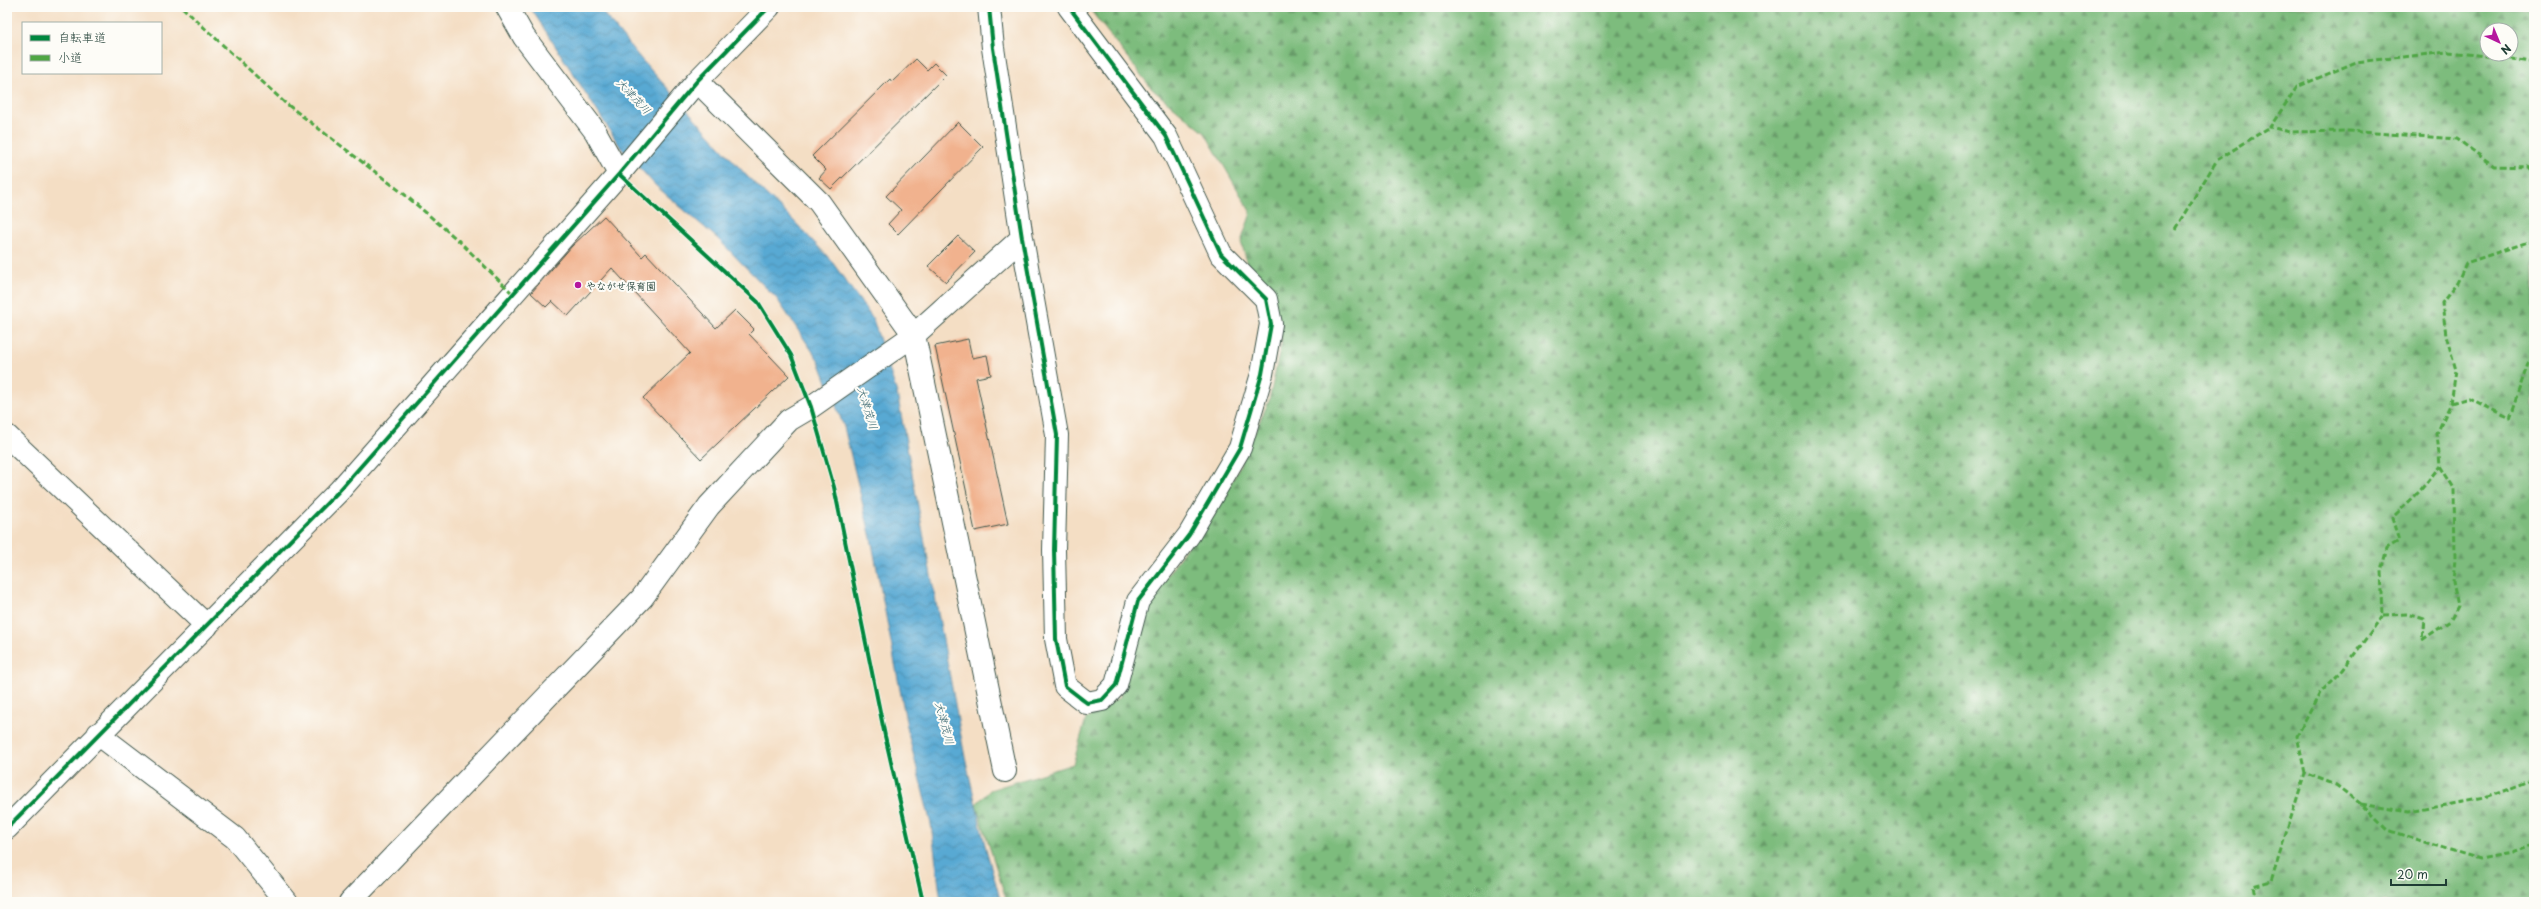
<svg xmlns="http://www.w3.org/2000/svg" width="2541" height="909" font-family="'Playpen Sans','Klee One',sans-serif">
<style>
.forest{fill:url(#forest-firs);stroke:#4e7c58;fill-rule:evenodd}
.water{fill:url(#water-waves);stroke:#3c7384}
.building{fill:#f1b28e}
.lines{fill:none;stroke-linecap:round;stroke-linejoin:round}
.minor-casing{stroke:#3f554a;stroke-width:24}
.minor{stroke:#fff;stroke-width:22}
.quiet{stroke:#4fa644;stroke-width:3;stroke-dasharray:6 3;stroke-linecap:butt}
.cycleway-casing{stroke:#fdfcf7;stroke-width:6}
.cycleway{stroke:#00873e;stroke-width:4}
.poi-dot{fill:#b5179e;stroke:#fdfcf7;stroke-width:1.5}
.labels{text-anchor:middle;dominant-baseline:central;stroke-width:4;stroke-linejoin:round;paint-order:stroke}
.poi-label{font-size:10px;font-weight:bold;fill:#1f3d34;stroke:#fdfcf7;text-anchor:start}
.water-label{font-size:11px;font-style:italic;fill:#33636c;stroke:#fdfcf7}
</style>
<defs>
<pattern id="forest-firs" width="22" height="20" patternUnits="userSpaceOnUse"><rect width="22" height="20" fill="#7dbc7d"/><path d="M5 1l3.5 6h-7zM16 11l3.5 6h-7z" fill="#669a67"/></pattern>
<pattern id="water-waves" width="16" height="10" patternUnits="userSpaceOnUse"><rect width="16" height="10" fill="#59a9d3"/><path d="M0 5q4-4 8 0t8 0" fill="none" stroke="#498bac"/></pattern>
</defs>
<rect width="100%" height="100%" fill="#fdfcf7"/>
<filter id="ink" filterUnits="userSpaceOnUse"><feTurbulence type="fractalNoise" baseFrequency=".025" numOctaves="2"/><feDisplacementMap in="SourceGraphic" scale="8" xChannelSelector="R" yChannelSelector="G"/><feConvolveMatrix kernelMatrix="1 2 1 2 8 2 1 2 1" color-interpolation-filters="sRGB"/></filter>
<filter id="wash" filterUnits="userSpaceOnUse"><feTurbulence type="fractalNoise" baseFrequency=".012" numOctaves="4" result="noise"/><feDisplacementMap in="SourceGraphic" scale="16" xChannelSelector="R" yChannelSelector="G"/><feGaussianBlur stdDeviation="0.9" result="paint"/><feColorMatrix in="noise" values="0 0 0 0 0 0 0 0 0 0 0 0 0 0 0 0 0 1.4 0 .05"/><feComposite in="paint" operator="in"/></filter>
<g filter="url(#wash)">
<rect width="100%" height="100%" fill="#f4dec4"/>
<!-- forest -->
<path class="forest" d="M 1088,7 L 2534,7 L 2534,902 L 1007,902 L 976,804 L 990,790 L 1073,764 L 1086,719 L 1120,697 L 1143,611 L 1234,478 L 1269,401 L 1282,340 L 1272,307 L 1259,300 L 1241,242 L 1251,213 L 1205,133 L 1152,89 ZM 2487,30 L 2511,30 L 2511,54 L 2487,54 Z"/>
<!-- water -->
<path class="water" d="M 530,7 L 598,7 L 641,59 L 747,176 L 791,218 L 830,259 L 873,319 L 897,393 L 964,752 L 985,845 L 1001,902 L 941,902 L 931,824 L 909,737 L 871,538 L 844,427 L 819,361 L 777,299 L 717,238 L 656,186 L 621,148 Z"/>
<g id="blocks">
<!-- building -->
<path class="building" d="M 916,59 L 927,70 L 934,63 L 946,75 L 831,189 L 819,178 L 826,170 L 812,156 L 890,79 L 892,82 Z
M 958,122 L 983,147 L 898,234 L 888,224 L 901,210 L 886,196 Z
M 604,216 L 642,257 L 646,253 L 716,328 L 735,310 L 754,329 L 749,334 L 789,376 L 701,459 L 643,398 L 690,353 L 612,268 L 568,316 L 552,301 L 546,307 L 531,293 L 572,246 Z
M 958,236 L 975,252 L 946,282 L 928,266 Z
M 968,339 L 972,358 L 987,355 L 991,375 L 976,378 L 1008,524 L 975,531 L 935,346 Z"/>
</g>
</g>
<g filter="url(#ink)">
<use href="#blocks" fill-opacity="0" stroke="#3f554a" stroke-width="1"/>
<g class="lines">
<!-- minor casing -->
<g class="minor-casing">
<path id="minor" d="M 507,7 L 524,37 L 595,131 L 619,174
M 989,7 L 993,48 L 1022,238 L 1057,435 L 1054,550 L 1056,639 L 1065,686 L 1087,703 L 1102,700 L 1116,685 L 1138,601 L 1189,535 L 1240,448 L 1262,374 L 1271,324 L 1266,299 L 1221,254 L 1166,136 L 1069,7
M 697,81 L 819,202 L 914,335 L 1005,771
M 7,436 L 207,626
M 98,734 L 235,838 L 287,902
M 7,828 L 339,491 L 619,174 L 697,81 L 769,7
M 350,902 L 642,598 L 709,506 L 789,420 L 811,407 L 914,335 L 1022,238"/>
</g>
<!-- minor -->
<use href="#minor" class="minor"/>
<!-- quiet -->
<path class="quiet" d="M 182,7 L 284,102 L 404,194 L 459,241 L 513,294
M 2534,63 L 2513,59 L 2448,52 L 2356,62 L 2297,87 L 2270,127 L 2290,132 L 2348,131 L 2457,139 L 2494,166 L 2528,167 L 2534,173
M 2175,229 L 2217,160 L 2270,127
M 2451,403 L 2469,398 L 2509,418 L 2529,361 L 2534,361
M 2383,615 L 2408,614 L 2424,619 L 2422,640 L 2450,621 L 2458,606 L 2453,582 L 2455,559 L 2454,488 L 2440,466 L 2437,433 L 2451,403 L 2456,370 L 2446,335 L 2442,303 L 2457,283 L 2466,263 L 2534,240
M 2305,773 L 2297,736 L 2320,693 L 2343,670 L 2383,615 L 2381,571 L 2387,548 L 2399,541 L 2392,518 L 2419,492 L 2440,466
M 2361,804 L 2409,812 L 2484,798 L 2534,779
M 2256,902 L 2253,886 L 2271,881 L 2305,773 L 2336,785 L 2361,804 L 2387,830 L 2437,846 L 2480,859 L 2511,853 L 2534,844"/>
<!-- cycleway casing -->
<g class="cycleway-casing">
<path id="cycleway" d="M 989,7 L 993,48 L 1022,238 L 1057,435 L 1054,550 L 1056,639 L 1065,686 L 1087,703 L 1102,700 L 1116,685 L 1138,601 L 1189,535 L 1240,448 L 1262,374 L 1271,324 L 1266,299 L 1221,254 L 1166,136 L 1069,7
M 619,174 L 758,302 L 791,355 L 811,407 L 834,487 L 885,736 L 923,902
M 7,828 L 339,491 L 619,174 L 697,81 L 769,7"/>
</g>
<!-- cycleway -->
<use href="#cycleway" class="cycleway"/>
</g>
</g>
<!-- markers -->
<circle class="poi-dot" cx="578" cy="285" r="4"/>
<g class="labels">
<!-- poi labels -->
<g class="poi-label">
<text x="586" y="285">やながせ保育園</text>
</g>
<!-- water labels -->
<g class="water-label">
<text transform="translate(634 96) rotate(47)">大津茂川</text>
<text transform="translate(868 408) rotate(73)">大津茂川</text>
<text transform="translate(945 723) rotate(75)">大津茂川</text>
</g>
</g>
<!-- margin -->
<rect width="2541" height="909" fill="none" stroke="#fdfcf7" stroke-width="24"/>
<!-- legend -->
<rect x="22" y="22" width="140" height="52" fill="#fdfcf7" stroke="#a4b0a9"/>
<rect x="30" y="35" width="20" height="6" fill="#00873e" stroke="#a4b0a9"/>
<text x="58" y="42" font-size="12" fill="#1f3d34">自転車道</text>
<rect x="30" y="55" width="20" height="6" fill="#4fa644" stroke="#a4b0a9"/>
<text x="58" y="62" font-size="12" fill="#1f3d34">小道</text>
<!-- north arrow -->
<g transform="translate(2499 42) rotate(136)"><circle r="19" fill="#fdfcf7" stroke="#a4b0a9"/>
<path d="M0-3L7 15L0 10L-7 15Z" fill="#b5179e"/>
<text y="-6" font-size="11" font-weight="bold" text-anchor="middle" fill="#1f3d34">N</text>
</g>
<!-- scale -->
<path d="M2391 879v6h55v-6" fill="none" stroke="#1f3d34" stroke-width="2"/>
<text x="2397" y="879" font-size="12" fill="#1f3d34" stroke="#fdfcf7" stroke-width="3" paint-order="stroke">20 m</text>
</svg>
